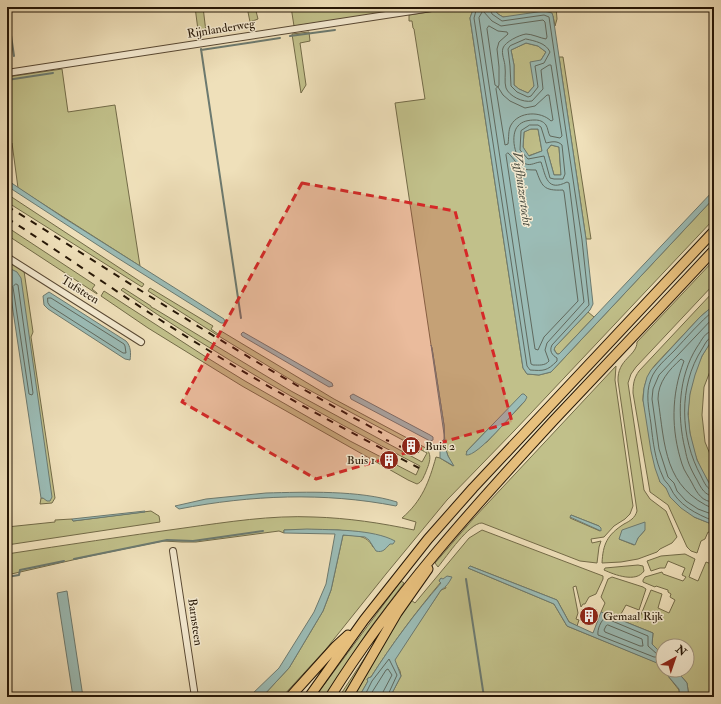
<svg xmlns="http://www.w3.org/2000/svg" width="721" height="704" font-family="'IM FELL Double Pica',serif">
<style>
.green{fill:#c1c08a;stroke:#736b48;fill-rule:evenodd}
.water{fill:#9bbcb6;stroke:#6c7a70;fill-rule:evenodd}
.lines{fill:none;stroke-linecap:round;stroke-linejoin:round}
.shore{stroke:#60695e;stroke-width:1}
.stream{stroke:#6c7a70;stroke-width:2}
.minor-casing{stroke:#584833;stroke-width:8}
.highway-casing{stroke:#251606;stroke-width:11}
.minor{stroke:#f5ebd2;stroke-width:6}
.highway{stroke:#e8c07d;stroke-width:9}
.rail{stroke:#251606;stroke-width:2;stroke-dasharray:7 7;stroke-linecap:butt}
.marked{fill:#d62828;fill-opacity:0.2;stroke:#d62828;stroke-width:3;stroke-dasharray:8 5;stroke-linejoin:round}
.labels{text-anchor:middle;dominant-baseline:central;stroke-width:3;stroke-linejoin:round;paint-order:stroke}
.street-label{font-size:12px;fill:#251606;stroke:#f5ebd2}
.poi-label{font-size:12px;fill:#251606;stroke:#f5ebd2;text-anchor:start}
.water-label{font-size:13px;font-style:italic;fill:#4e5044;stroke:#f5ebd2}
</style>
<rect width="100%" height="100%" fill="#efe0ba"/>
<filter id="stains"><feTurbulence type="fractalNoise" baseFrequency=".005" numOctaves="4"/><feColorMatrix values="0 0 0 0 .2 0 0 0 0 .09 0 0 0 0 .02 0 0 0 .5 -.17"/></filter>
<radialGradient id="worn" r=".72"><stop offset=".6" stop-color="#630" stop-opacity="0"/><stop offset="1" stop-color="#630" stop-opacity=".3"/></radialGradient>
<!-- green -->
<path class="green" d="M 195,7 L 203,7 L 206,32 L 198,30 Z
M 247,7 L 255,7 L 258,19 L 250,22 Z
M 291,7 L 425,7 L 294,26 Z
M 460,7 L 474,7 L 470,18 L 523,368 L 527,374 L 539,375 L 551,372 L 714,198 L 714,219 L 515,430 L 447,500 L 386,574 L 326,649 L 282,697 L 262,697 L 289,668 L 323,611 L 331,590 L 343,535 C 356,536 366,534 373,547 L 384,550 L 391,543 L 370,534 L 338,530 L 284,530 L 284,533 L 279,531 L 196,542 L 182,542 L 163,541 L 90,556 L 7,575 L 7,554 C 66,545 125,536 184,528 C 228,522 271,515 314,517 C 348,518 381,523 414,530 L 416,522 L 402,518 C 422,501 429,482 436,457 L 440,458 L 453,466 L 448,456 L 445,447 L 444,425 L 432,348 L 431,345 L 395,103 L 425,99 L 414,29 L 413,28 L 412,21 L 409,21 L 409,15 ZM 525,401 L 487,442 L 466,452 L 493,424 Z
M 492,7 L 556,7 L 557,19 L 555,26 L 553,16 L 503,17 L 498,14 Z
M 309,32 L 310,41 L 300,43 L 306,85 L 301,93 L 292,34 Z
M 526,43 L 538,46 L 546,52 L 541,60 L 534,86 L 528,93 L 519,89 L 514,85 L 514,65 L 511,50 Z
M 559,57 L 563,57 L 591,239 L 586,239 Z
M 62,69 L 68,112 L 115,105 L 140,266 L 18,188 L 12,143 L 7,143 L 7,77 Z
M 530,129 L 538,129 L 542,151 L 528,156 L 523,147 L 524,132 Z
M 551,145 L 559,147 L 561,175 L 554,175 L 547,150 Z
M 7,194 L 144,284 L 142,287 L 7,202 Z
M 7,227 L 95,285 L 92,289 L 97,293 L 97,294 L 7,235 Z
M 714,260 L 714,284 L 636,367 L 631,374 L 628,383 L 644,490 L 650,499 L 666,511 L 677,537 L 672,543 L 660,549 L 657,552 L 638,559 L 621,562 L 602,563 C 603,544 607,535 624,524 C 630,521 635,518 637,511 L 618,381 C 617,359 637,356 637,342 ZM 645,530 L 638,538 L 634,545 L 619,539 Z
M 7,261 L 24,271 L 33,332 L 31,337 L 55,498 L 52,503 L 40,504 L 41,498 L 43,498 L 11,269 L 11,282 L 9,284 L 7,282 Z
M 123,288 L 151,306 L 151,307 L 155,309 L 291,391 L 422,462 L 427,453 L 296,383 L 217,335 L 148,291 L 150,288 L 213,326 L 211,329 L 218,334 L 221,331 L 334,399 L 424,447 C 434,454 429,464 425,474 C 423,478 422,482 417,484 L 408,480 L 242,386 L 148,328 L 101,296 L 104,291 L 206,357 L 245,381 L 350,441 L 416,475 L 420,466 C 317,413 217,356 121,290 Z
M 714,291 L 714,305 L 700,317 L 655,365 C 647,375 643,387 643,400 L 660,482 L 694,517 L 714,525 L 714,534 L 708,532 L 705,539 L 701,541 L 697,553 L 691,551 L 687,547 L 668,505 L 650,492 L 633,393 C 633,384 634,378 639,371 Z
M 588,312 L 594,317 L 562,351 L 559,354 L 557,354 L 554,349 L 555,347 Z
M 714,337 L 714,361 L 704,387 L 702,415 L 705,442 L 714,464 L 714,489 C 685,454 680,396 702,356 C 706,349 710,343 714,337 Z
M 616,366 L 615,380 L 633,506 L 630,514 L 625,519 L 614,526 L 604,537 L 591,539 L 592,543 L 601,541 L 599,547 L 597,563 L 580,561 L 482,523 C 469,523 447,556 438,567 L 435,563 L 473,519 ZM 571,515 L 599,526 L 600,531 L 570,518 Z
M 151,511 L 159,516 L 160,522 L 7,545 L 7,527 L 55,522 L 55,520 L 72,519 L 73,521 Z
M 482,530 L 603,576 L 603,579 L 596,594 L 589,597 L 585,604 L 583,604 L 581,607 L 576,586 L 573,587 L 578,613 L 576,619 L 579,620 L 577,626 L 569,622 L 557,600 L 470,566 L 468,568 L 554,604 L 567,626 L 658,663 L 679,690 L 680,697 L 390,697 L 401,676 L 400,671 L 394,660 L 441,590 L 446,588 L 443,580 L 441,578 L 439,581 L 441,582 C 415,613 392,644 371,677 L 368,678 L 367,680 L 368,681 L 359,697 L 351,697 L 387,634 L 411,600 L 415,603 L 469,538 Z
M 685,554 L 695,559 L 689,577 L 698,581 L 706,562 L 714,565 L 714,697 L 689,697 L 687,683 L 676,670 L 687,670 L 687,646 L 663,646 L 663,655 L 652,644 L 653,633 L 601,612 L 605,603 L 601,597 L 608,579 L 612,577 L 643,587 L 646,589 L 639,610 L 626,605 L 621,614 L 638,622 L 651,590 L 662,594 L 658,608 L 669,613 L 675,600 L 670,597 L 671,594 L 668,592 L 668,590 L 656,586 L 655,587 L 643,582 L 643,580 L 645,577 L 662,572 L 663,574 L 683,581 L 686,577 L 682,575 L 685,568 L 668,561 L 665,568 L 660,568 L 651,571 L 647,561 L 661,556 Z
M 638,565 L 643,566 L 644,571 C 636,583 615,575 604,570 L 605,568 Z
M 401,581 L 404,583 L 368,631 L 325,697 L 315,697 Z
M 377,639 L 346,697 L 339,697 Z"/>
<!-- water -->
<path class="water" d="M 474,7 L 492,7 L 498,14 L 503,17 L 544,11 L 552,13 L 553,16 L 586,239 L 593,304 L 590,310 L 555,347 L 554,350 L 557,354 L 559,354 L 562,351 L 714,190 L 714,198 L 551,372 L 539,375 L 527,374 L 523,368 L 470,18 ZM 526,43 L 538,46 L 546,52 L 541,60 L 530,62 L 534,86 L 528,93 L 519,89 L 514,85 L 514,65 L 511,50 ZM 531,129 L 538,129 L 542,151 L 529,156 L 523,147 L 524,132 ZM 551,145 L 559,147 L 561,175 L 554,175 L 547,150 Z
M 7,180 L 64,218 L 224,319 L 225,323 L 221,323 L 116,257 L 7,186 Z
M 11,269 L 17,272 L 21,278 L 52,497 L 50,501 L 47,501 L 43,498 L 41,498 L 9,284 L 11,282 Z
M 49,292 L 126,341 C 131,346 131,354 130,360 L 125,359 L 48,309 L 44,305 L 43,296 Z
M 714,305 L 714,337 L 702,356 L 695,375 L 690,394 L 688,414 L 690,433 L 697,460 L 709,483 L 714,489 L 714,525 L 694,517 L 681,508 L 670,497 L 666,488 L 660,482 L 655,468 L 651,451 L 643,400 L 644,388 L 647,377 L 651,370 L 700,317 Z
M 243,332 L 332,383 L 333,386 L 329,387 L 242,336 L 241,334 Z
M 431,345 L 432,348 L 444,425 L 445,447 L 448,456 L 454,466 L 440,458 L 440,445 L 444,439 L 444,434 Z
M 353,394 L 430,435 L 433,437 L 433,440 L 430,441 L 351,399 L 350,396 Z
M 522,394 L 524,394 L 527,397 L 525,401 C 515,410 478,457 466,455 L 467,451 Z
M 266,493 C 306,492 359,490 397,502 L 397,505 L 396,506 C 324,492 251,495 179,509 L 175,506 L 206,499 Z
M 145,511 L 145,512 L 73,521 L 72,519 Z
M 571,515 L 599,526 L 601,528 L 601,531 L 570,517 Z
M 645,522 L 645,530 L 638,538 L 635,545 L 619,539 L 622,530 Z
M 307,529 C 332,530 373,529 395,541 L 393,544 L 390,544 C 385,549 383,553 376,551 L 369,540 L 365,537 L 343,535 L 331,590 L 323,611 L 289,668 L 262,697 L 249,697 L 279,668 L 314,612 L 326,584 L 335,534 L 284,533 L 284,530 Z
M 470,566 L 557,600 L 569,622 L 593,633 L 601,612 L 653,633 L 652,644 L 663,655 L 663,670 L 657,663 L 567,626 L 554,604 L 468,568 Z
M 447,576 L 452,577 C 449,583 446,587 441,590 L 395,660 L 401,676 L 390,697 L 359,697 L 368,681 L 367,680 L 368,678 L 371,677 C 392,644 415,613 441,583 L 439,581 L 441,578 L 443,579 Z
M 67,591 L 83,697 L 73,697 L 57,593 Z
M 663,670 L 676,670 L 687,683 L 689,697 L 680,697 L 679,689 Z"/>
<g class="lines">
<!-- shore -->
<path class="shore" d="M 477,7 L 474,18 L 527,366 L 530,370 C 544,371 547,371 557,361 L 557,358 C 552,355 549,351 552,345 L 589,305 L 582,240 L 549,17 L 544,15 L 502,21 L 492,14 L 489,7
M 483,11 L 492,21 L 501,26 L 543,20 L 545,22 L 547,37 L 546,39 C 540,38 532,34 526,34 C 519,35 505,42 503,48 C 501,54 505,61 505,67 C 506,73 504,82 506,88 C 509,96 523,103 532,101 L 543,89 L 541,70 L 549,65 L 551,65 L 562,136 L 560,138 L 550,136 C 548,133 548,128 546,125 C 543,121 539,120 535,120 C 529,120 522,121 518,126 C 510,134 514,160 526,164 C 531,166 536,162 541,162 C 546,177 547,192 567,182 L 569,183 L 584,302 L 547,343 L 545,350 L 549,361 C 545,366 539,365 533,365 L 531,364 L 479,18 Z
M 489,26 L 498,31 L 507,32 L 508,34 L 499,42 L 497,49 L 499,67 L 499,85 L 498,87 L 495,85 L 487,29 Z
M 526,39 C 535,41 546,43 550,52 L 544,63 L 535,66 L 538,87 L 531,96 L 528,97 L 517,92 L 511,86 L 510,66 L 508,49 L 510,46 Z
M 498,87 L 503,95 L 510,101 L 525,108 L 535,106 L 547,95 L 549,95 L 553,120 L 551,121 C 541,111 519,111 511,125 C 508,130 509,138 508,144 L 505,145 L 496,89 Z
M 530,125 L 538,125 L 541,127 L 546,143 C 551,142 557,140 562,145 L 565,174 L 563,179 L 554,179 L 550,178 L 544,156 L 528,159 L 520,150 L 521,131 Z
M 508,153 C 522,166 513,170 536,170 C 542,186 543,191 563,190 L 564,192 L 578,301 L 544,337 L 538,350 L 535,349 L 506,155 Z
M 16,284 L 18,285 L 33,393 L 32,395 L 29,394 L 13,287 Z
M 48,298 L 51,298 L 124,344 L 125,346 L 126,353 L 123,353 L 50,306 L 48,303 Z
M 714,310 C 699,323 687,337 674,351 C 666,359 655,368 651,379 C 645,394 649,409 651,424 C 653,442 655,460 663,477 C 664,481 668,483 670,487 C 678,505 696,514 714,521
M 714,317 L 659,375 L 653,389 L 652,399 L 659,449 L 668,477 L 674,483 L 677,491 L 686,501 L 698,509 L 714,515
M 714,331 C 705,331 702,340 697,347 C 678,377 677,416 685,449 C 686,454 687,459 689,464 C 691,469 694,475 697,480 C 701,488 705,496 714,496
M 714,336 C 708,337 705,344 702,349 C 678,386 680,438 701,476 C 704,482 707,490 714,491
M 714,502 C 702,502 697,493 692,483 C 689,477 684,471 682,464 C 671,430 671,395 684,361 L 681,359 C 669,370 658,382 658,399 C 665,446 664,488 714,509
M 605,618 L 648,636 L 648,646 L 657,654 L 657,657 L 654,657 L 598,635 C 597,630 601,620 605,618 Z
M 608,625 L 642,639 L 643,646 L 640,646 L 605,632 L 604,630 L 606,626 Z
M 364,697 L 372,681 L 389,659 L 397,675 L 387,697
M 369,697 L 386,670 L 388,669 L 392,675 L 383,692 L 382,697"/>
<!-- stream -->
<path class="stream" d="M 7,8 L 14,56
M 197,28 L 199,38
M 290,36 L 335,30
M 201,49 L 241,318
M 201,50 L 280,38
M 7,80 L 53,73
M 74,559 L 167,540 L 193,541 L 263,531
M 7,577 L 19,575 L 20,570 L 64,561
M 466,579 L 484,697"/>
<!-- minor casing -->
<g class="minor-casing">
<path id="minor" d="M 7,73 L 438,7
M 7,257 L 141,342
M 173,551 L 195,697"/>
</g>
<!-- highway casing -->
<g class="highway-casing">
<path id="highway" d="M 290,697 L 336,646 L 348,635
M 309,697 L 364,620 L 428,539 L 473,488 L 714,231
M 330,697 C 394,595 473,508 554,420 C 608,363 661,307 714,250
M 348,697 L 397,613 L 428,569"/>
</g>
<!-- minor -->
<use href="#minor" class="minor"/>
<!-- highway -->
<use href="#highway" class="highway"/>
<!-- rail -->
<path class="rail" d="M 7,206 C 131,284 253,364 382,433
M 7,218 C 69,258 129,301 192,340 C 266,387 342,428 419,468
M 386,440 L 389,441
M 399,446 L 401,447
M 417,451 L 419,452"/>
</g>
<!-- marked area -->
<path class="marked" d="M 302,183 L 455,211 L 512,422 L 316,479 L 182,402 Z"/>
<!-- icons -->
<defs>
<g id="building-disc" transform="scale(1)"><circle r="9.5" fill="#8f2418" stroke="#f5ebd2"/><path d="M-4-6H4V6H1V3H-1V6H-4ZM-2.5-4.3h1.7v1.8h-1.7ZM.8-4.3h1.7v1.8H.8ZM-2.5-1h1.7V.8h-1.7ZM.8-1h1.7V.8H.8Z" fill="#fff"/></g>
</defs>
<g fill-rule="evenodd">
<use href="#building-disc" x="411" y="446"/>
<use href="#building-disc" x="389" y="460"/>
<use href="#building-disc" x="589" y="616"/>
</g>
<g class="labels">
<!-- street labels -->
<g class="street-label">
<text transform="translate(221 29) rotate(-9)">Rijnlanderweg</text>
<text transform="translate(80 290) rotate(32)">Tufsteen</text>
<text transform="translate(195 622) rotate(82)">Barnsteen</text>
</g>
<!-- poi labels -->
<g class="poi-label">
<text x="425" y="446">Buis 2</text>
<text x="375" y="460" text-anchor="end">Buis 1</text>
<text x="603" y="616">Gemaal Rijk</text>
</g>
<!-- water labels -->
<g class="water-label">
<text transform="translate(522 189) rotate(82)">Vijfhuizertocht</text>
</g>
</g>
<!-- margin -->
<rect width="721" height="704" fill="none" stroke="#efe0ba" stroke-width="24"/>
<rect x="8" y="8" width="705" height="688" fill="none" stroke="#251606" stroke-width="2"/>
<rect x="12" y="12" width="697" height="680" fill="none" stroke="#251606"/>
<!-- north arrow -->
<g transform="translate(675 658) rotate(40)"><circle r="19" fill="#f5ebd2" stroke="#a29680"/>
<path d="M0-3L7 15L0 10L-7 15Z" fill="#8f2418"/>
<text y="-6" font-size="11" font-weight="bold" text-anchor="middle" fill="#251606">N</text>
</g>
<rect width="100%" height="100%" filter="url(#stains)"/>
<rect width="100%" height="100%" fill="url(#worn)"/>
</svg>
